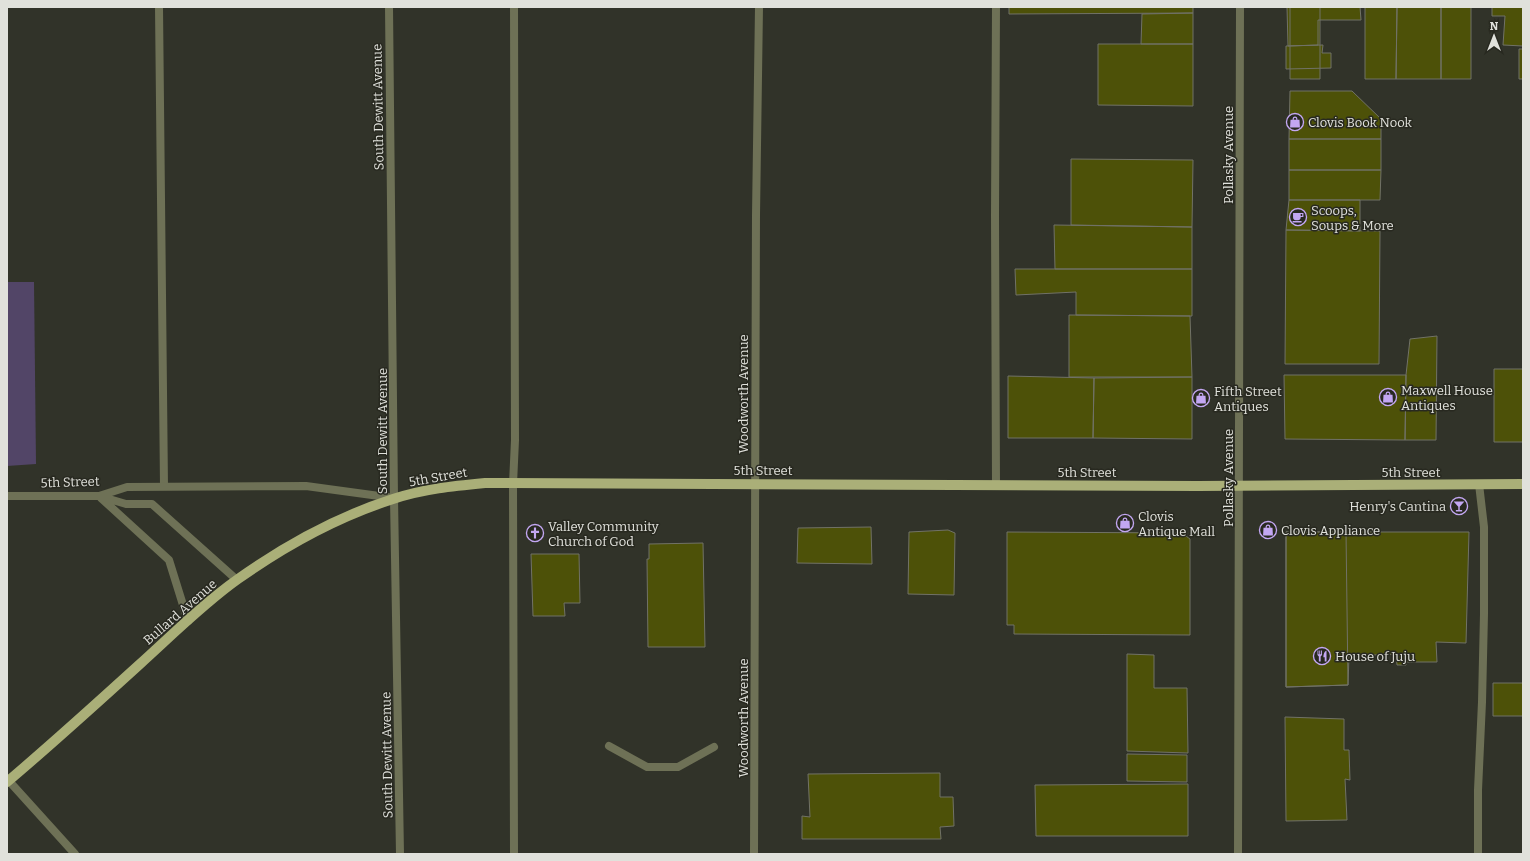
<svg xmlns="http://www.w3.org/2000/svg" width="1530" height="861" font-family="Bitter,serif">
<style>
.green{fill:#524567}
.building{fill:#4d5108;stroke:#717267}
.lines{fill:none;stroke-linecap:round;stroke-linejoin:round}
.lane{stroke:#6e7156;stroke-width:8}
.street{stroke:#6e7156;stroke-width:8}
.primary{stroke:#aaaf78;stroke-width:10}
.labels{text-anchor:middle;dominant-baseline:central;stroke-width:3;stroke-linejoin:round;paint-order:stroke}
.street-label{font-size:13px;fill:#e0e1db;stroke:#282920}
.poi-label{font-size:13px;fill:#e0e1db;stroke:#282920;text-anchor:start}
</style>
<rect width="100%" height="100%" fill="#313329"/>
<!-- green -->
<path class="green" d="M 7,282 L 34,282 L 36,464 L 7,466 Z"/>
<!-- building -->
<path class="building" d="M 1009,7 L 1193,7 L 1193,13 L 1009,14 Z
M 1287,7 L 1360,7 L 1361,20 L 1318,20 L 1318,45 L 1288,46 Z
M 1290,7 L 1320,7 L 1320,79 L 1290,79 Z
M 1365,7 L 1397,7 L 1396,79 L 1365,79 Z
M 1397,7 L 1441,7 L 1441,79 L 1396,79 Z
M 1441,7 L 1471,7 L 1471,79 L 1441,79 Z
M 1492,7 L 1523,7 L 1523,46 L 1503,45 L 1505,16 L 1492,16 Z
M 1193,13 L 1193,44 L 1141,44 L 1142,14 Z
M 1098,44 L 1193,44 L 1193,106 L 1098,105 Z
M 1323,45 L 1322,53 L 1331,53 L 1331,68 L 1286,69 L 1286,46 Z
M 1519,49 L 1523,49 L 1523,79 L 1519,79 Z
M 1290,91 L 1352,91 L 1381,119 L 1381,139 L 1289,139 Z
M 1289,139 L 1381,139 L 1381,170 L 1289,170 Z
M 1071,159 L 1193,160 L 1192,227 L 1071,225 Z
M 1289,170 L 1381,170 L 1380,200 L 1289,200 Z
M 1289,200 L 1360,200 L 1360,231 L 1286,230 Z
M 1054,225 L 1192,227 L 1192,269 L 1055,269 Z
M 1286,230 L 1380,231 L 1379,364 L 1285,364 Z
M 1015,269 L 1192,269 L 1192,316 L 1076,315 L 1076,292 L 1016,295 Z
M 1069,315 L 1190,316 L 1192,377 L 1069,377 Z
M 1437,336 L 1436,440 L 1405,440 L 1406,375 L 1410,339 Z
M 1494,369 L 1523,369 L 1523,442 L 1494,442 Z
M 1284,375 L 1406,375 L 1405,440 L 1285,439 Z
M 1008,376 L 1094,378 L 1093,438 L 1008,438 Z
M 1192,377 L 1192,439 L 1093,438 L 1094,378 Z
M 871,527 L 872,564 L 797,563 L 798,528 Z
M 948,530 L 955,533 L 954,595 L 908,594 L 909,532 Z
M 1007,532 L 1182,533 L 1190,539 L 1190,635 L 1014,634 L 1014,625 L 1007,625 Z
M 1286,532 L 1469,532 L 1466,643 L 1436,642 L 1437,662 L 1406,662 L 1406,665 L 1397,665 L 1396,654 L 1349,656 L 1348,685 L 1286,687 Z
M 1286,532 L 1346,532 L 1348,685 L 1286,687 Z
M 703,543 L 705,647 L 648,647 L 647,559 L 649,559 L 649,544 Z
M 531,554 L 579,554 L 580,603 L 564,603 L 565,616 L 533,616 Z
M 1127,654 L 1154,655 L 1154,688 L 1187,688 L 1188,753 L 1127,751 Z
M 1493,683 L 1523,683 L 1523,716 L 1493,716 Z
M 1285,717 L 1344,719 L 1344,750 L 1349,750 L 1350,780 L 1345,779 L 1347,820 L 1286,821 Z
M 1127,754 L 1187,755 L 1187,782 L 1127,781 Z
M 940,773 L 940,797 L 953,797 L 954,826 L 940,827 L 941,839 L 802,839 L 802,816 L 810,817 L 808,774 Z
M 1188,784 L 1188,836 L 1036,836 L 1035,785 Z"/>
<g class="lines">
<!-- lane -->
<path class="lane" d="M 159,7 L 164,486
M 996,485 L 995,215 L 996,7
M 609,746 L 647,767 L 678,767 L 714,747
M 514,854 L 513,484 L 515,440 L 514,7
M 1478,854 L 1478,790 L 1482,702 L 1484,614 L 1484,527 L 1479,484"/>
<!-- street -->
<path class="street" d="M 389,7 L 394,498 L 400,854
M 7,496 L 99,496 L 127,487 L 306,486 L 394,498
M 99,496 L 126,504 L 152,504 L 237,580
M 101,498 L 169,560 L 188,621
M 9,781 L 75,854
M 754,854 L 756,215 L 759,7
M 1238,854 L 1240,7"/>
<!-- primary -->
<path class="primary" d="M 7,782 C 52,744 96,704 140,664 C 171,636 204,603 238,579 C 286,545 337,517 393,499 C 423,489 454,486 485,483 L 1198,486 L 1523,484"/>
</g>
<!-- icons -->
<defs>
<g id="shop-ring" transform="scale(0.9)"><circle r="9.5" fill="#282920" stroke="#c3a7f2" stroke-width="1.5"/><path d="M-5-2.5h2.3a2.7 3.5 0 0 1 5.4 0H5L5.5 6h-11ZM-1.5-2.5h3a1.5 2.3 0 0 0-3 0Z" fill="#c3a7f2"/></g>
<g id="cafe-ring" transform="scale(0.9)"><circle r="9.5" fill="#282920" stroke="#c3a7f2" stroke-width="1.5"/><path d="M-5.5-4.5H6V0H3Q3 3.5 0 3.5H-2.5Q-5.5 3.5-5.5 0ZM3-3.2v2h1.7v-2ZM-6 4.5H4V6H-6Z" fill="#c3a7f2"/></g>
<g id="bar-ring" transform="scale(0.9)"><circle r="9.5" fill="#282920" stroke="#c3a7f2" stroke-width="1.5"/><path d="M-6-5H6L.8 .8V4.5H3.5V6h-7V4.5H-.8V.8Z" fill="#c3a7f2"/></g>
<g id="church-ring" transform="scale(0.9)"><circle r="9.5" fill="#282920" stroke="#c3a7f2" stroke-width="1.5"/><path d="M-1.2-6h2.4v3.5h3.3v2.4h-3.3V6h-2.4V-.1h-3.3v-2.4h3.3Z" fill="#c3a7f2"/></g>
<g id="restaurant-ring" transform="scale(0.9)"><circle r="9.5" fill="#282920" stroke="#c3a7f2" stroke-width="1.5"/><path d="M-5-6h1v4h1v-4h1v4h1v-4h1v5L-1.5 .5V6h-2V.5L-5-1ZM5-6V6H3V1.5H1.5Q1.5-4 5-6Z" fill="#c3a7f2"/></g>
</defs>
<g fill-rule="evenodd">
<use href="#shop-ring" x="1295" y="122"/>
<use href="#cafe-ring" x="1298" y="217"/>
<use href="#shop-ring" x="1388" y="397"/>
<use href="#shop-ring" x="1201" y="398"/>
<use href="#bar-ring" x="1459" y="506"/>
<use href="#shop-ring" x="1125" y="523"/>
<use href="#shop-ring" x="1268" y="530"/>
<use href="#church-ring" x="535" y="533"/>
<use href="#restaurant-ring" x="1322" y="656"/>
</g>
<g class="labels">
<!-- street labels -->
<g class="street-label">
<text transform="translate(378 107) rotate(-91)">South Dewitt Avenue</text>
<text transform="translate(1228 155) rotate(-90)">Pollasky Avenue</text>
<text transform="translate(743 394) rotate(-90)">Woodworth Avenue</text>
<text transform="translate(382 431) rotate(-90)">South Dewitt Avenue</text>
<text x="763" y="470">5th Street</text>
<text x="1087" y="472">5th Street</text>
<text x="1411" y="472">5th Street</text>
<text transform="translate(438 477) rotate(-10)">5th Street</text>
<text transform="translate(1228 478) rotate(-90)">Pollasky Avenue</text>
<text transform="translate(70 482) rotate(-2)">5th Street</text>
<text transform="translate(180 612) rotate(-41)">Bullard Avenue</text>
<text transform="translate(743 718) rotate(-90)">Woodworth Avenue</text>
<text transform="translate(387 755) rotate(-91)">South Dewitt Avenue</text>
</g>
<!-- poi labels -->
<g class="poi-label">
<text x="1308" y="122">Clovis Book Nook</text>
<text x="1311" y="210">Scoops,<tspan x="1311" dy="15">Soups &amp; More</tspan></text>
<text x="1401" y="390">Maxwell House<tspan x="1401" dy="15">Antiques</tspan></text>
<text x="1214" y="391">Fifth Street<tspan x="1214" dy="15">Antiques</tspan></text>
<text x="1446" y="506" text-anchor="end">Henry's Cantina</text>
<text x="1138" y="516">Clovis<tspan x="1138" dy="15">Antique Mall</tspan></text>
<text x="548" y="526">Valley Community<tspan x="548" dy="15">Church of God</tspan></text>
<text x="1281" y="530">Clovis Appliance</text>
<text x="1335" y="656">House of Juju</text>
</g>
</g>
<!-- border -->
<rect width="1530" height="861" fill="none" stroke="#e0e1db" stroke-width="16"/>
<!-- north arrow -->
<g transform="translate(1494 36)" stroke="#282920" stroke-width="3" paint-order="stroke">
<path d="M0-3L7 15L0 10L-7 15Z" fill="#e0e1db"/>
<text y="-6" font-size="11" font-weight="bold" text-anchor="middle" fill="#e0e1db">N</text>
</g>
</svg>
